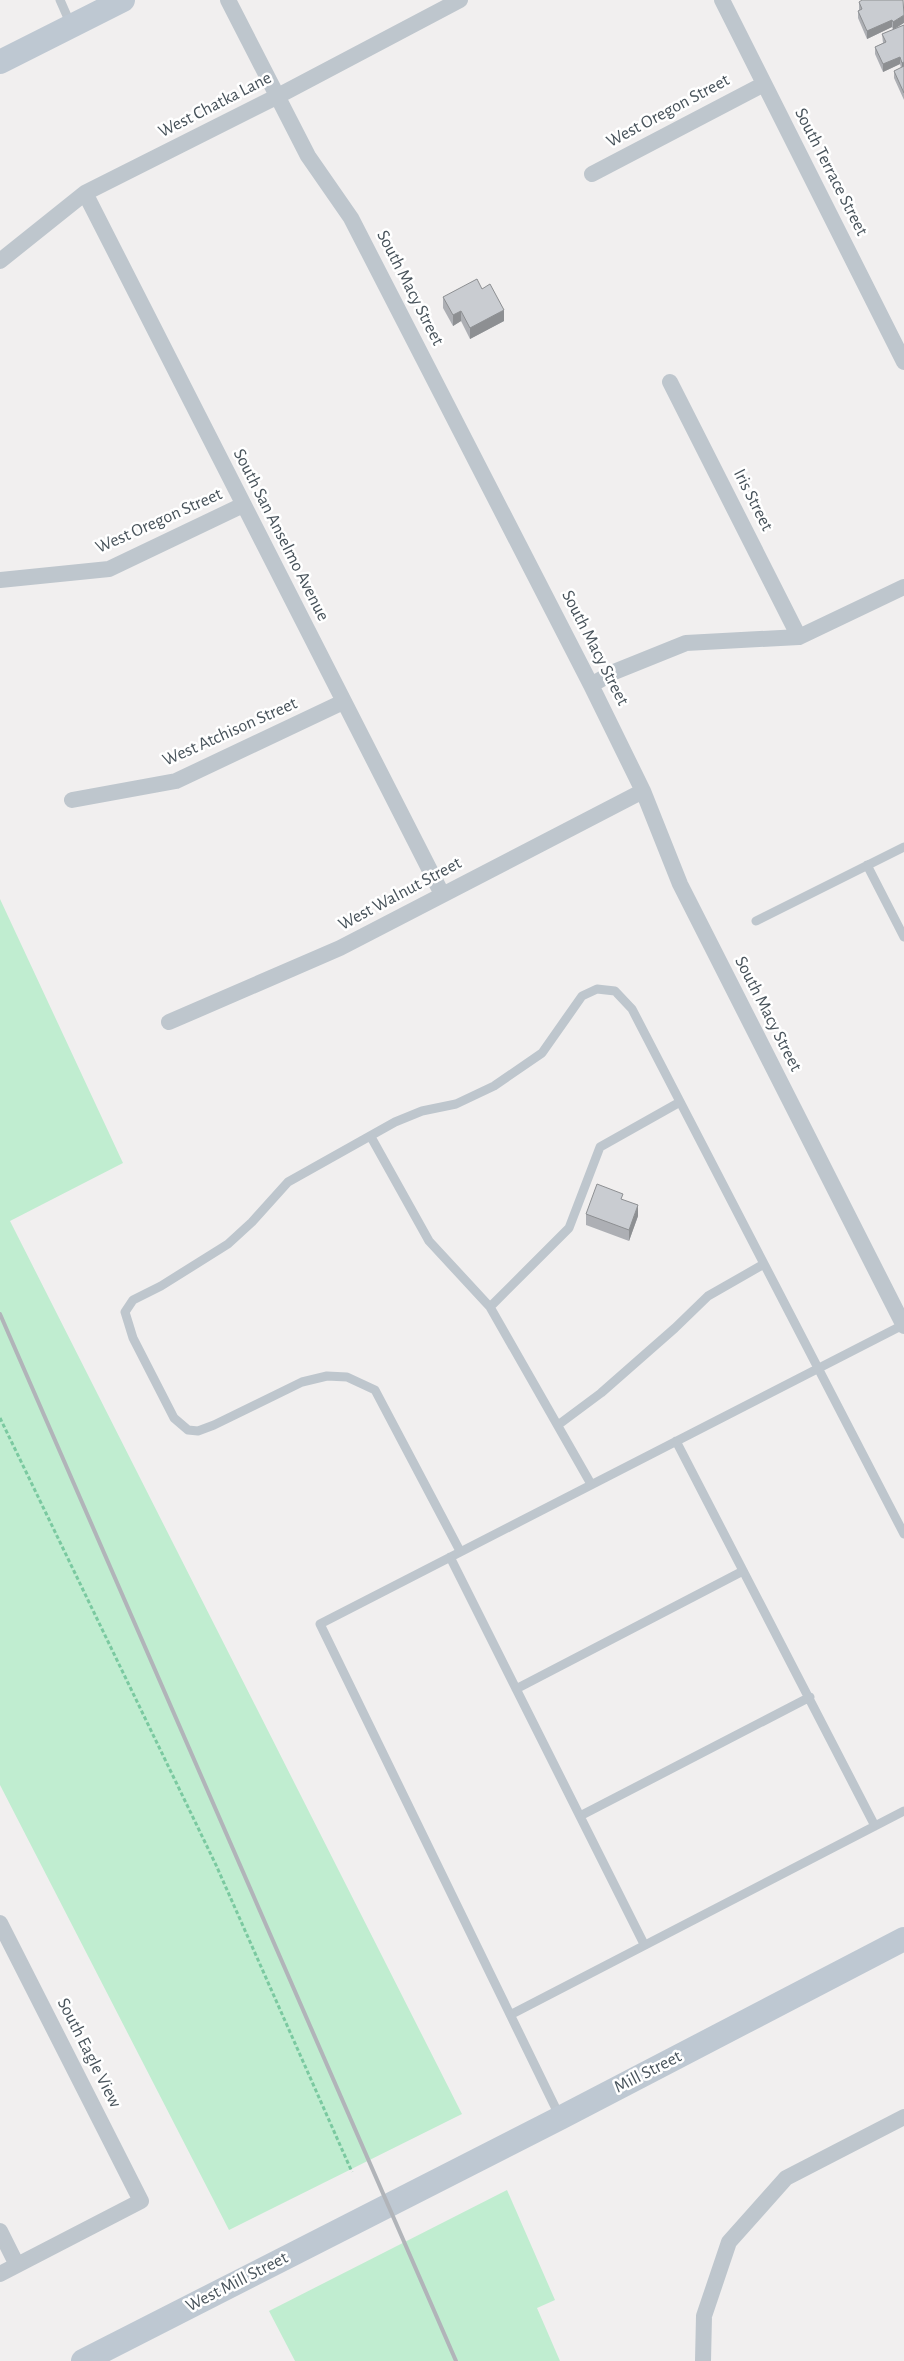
<svg xmlns="http://www.w3.org/2000/svg" width="904" height="2361" font-family="'Alegreya Sans',sans-serif">
<style>
.grass{fill:#c0edd0}
.lines{fill:none;stroke-linecap:round;stroke-linejoin:round}
.path{stroke:#7ac9a0;stroke-width:3;stroke-dasharray:4 2.5;stroke-linecap:butt}
.service{stroke:#bec6cd;stroke-width:9}
.minor{stroke:#bec6cd;stroke-width:16}
.secondary{stroke:#bec8d2;stroke-width:24}
.rail{stroke:#b1b4b9;stroke-width:4}
.wall{fill:#adafb4}
.shaded-wall{fill:#8d8f92}
.building{fill:#c9ccd1;stroke:#8d8f92}
.labels{text-anchor:middle;dominant-baseline:central;stroke-width:5;stroke-linejoin:round;paint-order:stroke}
.street-label{font-size:18px;fill:#48535b;stroke:#fff}
</style>
<rect width="100%" height="100%" fill="#f1efef"/>
<!-- grass -->
<path class="grass" d="M 0,899 L 123,1163 L 10,1221 L 462,2114 L 229,2230 L 0,1785 Z
M 507,2190 L 555,2300 L 537,2308 L 560,2361 L 295,2361 L 269,2311 Z"/>
<g class="lines">
<!-- path -->
<path class="path" d="M 0,1418 L 216,1865 L 352,2172"/>
<!-- service -->
<path class="service" d="M 60,0 L 71,25
M 867,865 L 904,937
M 756,921 L 904,847
M 371,1137 L 429,1241 L 490,1307 L 591,1484
M 490,1307 L 569,1228 L 600,1147 L 680,1102
M 558,1425 L 601,1393 L 675,1328 L 708,1296 L 764,1264
M 676,1441 L 875,1826
M 460,1551 L 375,1390 L 347,1377 L 327,1376 L 302,1382 L 214,1425 L 198,1431 L 188,1430 L 174,1418 L 133,1338 L 125,1312 L 133,1300 L 161,1286 L 228,1244 L 252,1222 L 288,1182 L 395,1122 L 422,1111 L 456,1104 L 494,1086 L 542,1053 L 582,996 L 597,989 L 615,991 L 632,1009 L 904,1534
M 450,1557 L 644,1944
M 516,1689 L 743,1571
M 580,1816 L 810,1697
M 512,2014 L 904,1811
M 560,2117 L 320,1624 L 903,1325"/>
<!-- minor -->
<path class="minor" d="M 228,0 L 308,156 L 351,218 L 591,685 L 643,791 L 680,884 L 904,1326
M 722,0 L 904,362
M 592,174 L 764,84
M 85,193 L 442,894
M 0,261 L 85,193 L 278,96 L 460,0
M 670,382 L 799,637
M 0,580 L 109,569 L 243,505
M 591,685 L 614,672 L 686,643 L 799,637 L 904,587
M 72,800 L 176,781 L 343,702
M 169,1022 L 340,948 L 643,791
M 0,1923 L 141,2201 L 0,2274
M 0,2231 L 17,2265
M 703,2361 L 704,2316 L 729,2242 L 786,2178 L 904,2117"/>
<!-- secondary -->
<path class="secondary" d="M 0,62 L 123,0
M 83,2361 L 560,2118 L 904,1939"/>
<!-- rail -->
<path class="rail" d="M 0,1314 L 456,2361"/>
</g>
<!-- wall -->
<path class="wall" d="M 903,0 L 893,30 L 892,27 L 867,39 L 858,18 L 858,11 L 859,10 L 859,2 Z
M 904,25 L 904,100 L 894,78 L 894,71 L 901,68 L 900,64 L 883,72 L 875,54 L 875,47 L 883,43 L 882,34 Z
M 482,289 L 504,321 L 470,339 L 461,321 L 453,326 L 443,308 L 443,297 Z
M 586,1214 L 638,1216 L 629,1241 L 586,1225 Z"/>
<!-- shaded-wall -->
<path class="shaded-wall" d="M 904,15 L 904,23 L 893,30 L 893,22 Z
M 892,20 L 892,27 L 867,39 L 867,31 Z
M 900,57 L 900,64 L 883,72 L 883,64 Z
M 904,62 L 904,69 L 902,70 L 902,63 Z
M 504,310 L 504,321 L 470,339 L 470,328 Z
M 461,311 L 461,321 L 453,326 L 453,315 Z
M 638,1205 L 638,1216 L 629,1241 L 629,1230 Z"/>
<!-- building -->
<path class="building" d="M 862,0 L 903,0 L 904,15 L 893,22 L 892,20 L 867,31 L 858,11 L 862,9 L 859,2 Z
M 904,25 L 904,62 L 902,63 L 900,57 L 883,64 L 875,47 L 886,42 L 882,34 Z
M 904,66 L 904,93 L 894,71 Z
M 477,279 L 482,289 L 490,284 L 504,310 L 470,328 L 461,311 L 453,315 L 443,297 Z
M 597,1184 L 623,1194 L 621,1199 L 638,1205 L 629,1230 L 586,1214 Z"/>
<g class="labels">
<!-- street labels -->
<g class="street-label">
<text transform="translate(215 105) rotate(-27)">West Chatka Lane</text>
<text transform="translate(668 111) rotate(-28)">West Oregon Street</text>
<text transform="translate(831 172) rotate(63)">South Terrace Street</text>
<text transform="translate(410 288) rotate(63)">South Macy Street</text>
<text transform="translate(753 500) rotate(63)">Iris Street</text>
<text transform="translate(159 521) rotate(-24)">West Oregon Street</text>
<text transform="translate(281 535) rotate(63)">South San Anselmo Avenue</text>
<text transform="translate(595 648) rotate(63)">South Macy Street</text>
<text transform="translate(230 732) rotate(-24)">West Atchison Street</text>
<text transform="translate(400 894) rotate(-28)">West Walnut Street</text>
<text transform="translate(768 1014) rotate(63)">South Macy Street</text>
<text transform="translate(89 2053) rotate(63)">South Eagle View</text>
<text transform="translate(648 2072) rotate(-27)">Mill Street</text>
<text transform="translate(237 2282) rotate(-27)">West Mill Street</text>
</g>
</g>
</svg>
